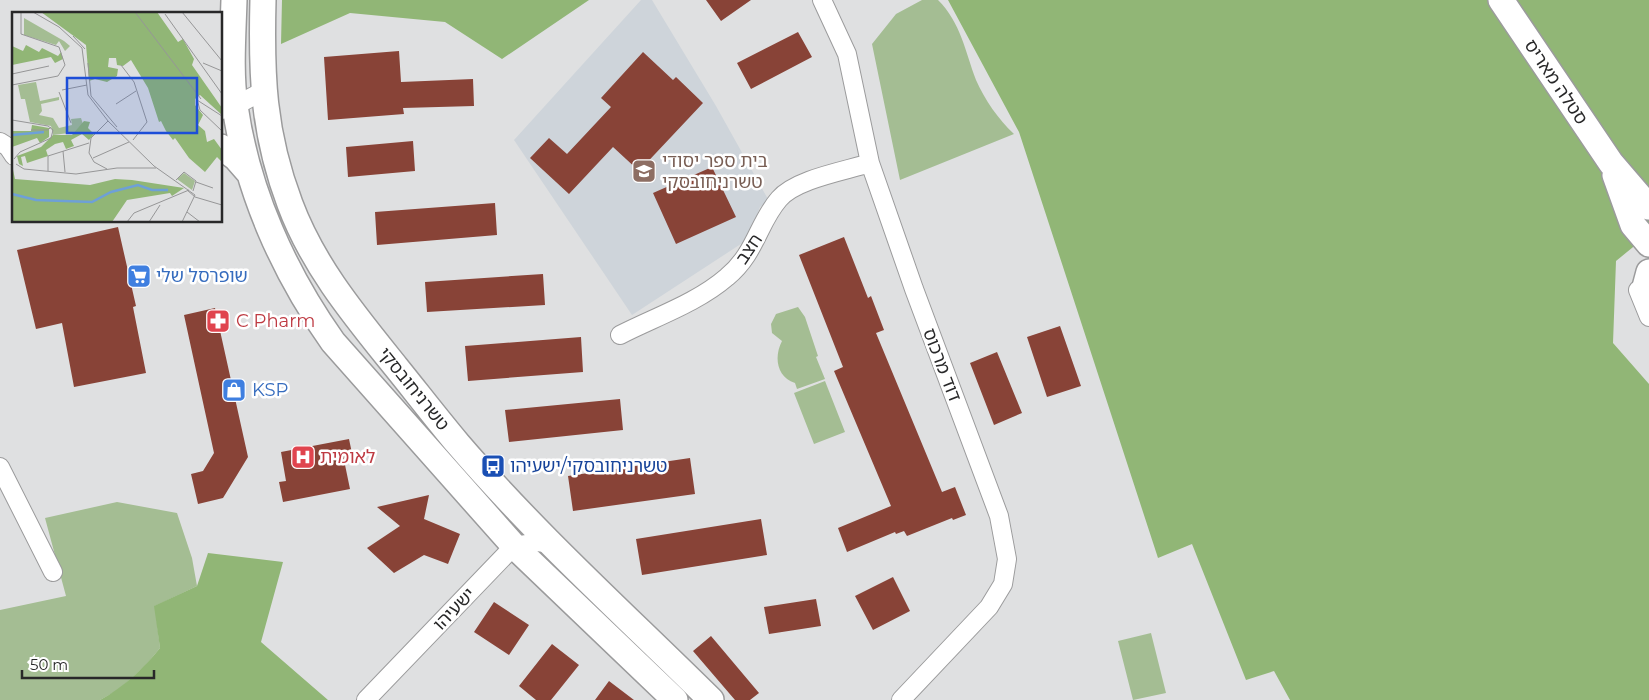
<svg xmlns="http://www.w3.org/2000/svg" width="1649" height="700" font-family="Montserrat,'Noto Sans Hebrew',sans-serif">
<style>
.built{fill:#ced4da}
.green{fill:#a4bd93}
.forest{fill:#91b676}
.building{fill:#884337}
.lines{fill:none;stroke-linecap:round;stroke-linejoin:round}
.street-casing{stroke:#9b9b9c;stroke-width:20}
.secondary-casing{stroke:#9b9b9c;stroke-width:28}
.street{stroke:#fff;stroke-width:18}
.secondary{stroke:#fff;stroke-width:25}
.labels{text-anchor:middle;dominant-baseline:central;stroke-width:5;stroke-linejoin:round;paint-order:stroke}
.street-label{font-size:18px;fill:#282829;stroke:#fff}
.education-label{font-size:18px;fill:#785e54;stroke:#fff;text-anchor:start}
.shop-label{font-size:18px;fill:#366cbe;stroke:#fff;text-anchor:start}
.health-label{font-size:18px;fill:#be3a42;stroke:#fff;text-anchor:start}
.transit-label{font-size:18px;fill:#164399;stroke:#fff;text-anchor:start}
.inset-river{fill:none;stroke:#6ea0d7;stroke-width:2.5}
.inset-road{fill:none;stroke:#969697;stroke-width:1}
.view{fill:#1d4ed8;fill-opacity:0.15;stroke:#1d4ed8;stroke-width:2.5}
.inset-edge{fill:none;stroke:#282829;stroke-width:2.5}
</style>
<rect width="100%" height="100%" fill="#dfe0e1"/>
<!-- built -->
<path class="built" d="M 641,0 L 652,0 L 716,106 L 769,201 L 760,207 L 747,240 L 632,315 L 514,140 Z"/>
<!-- green -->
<path class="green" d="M 922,0 L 938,0 C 961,23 965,51 976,80 C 985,100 998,119 1014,134 L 900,180 L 872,44 L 896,14 Z
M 798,307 L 805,317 L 818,356 L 816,357 L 825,379 L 797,389 L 795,383 C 776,377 774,356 782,341 L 772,333 L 771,324 L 776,314 Z
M 825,381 L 845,432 L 814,444 L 794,393 Z
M 117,502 L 177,513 L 192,558 L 197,586 L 155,606 L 160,648 L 145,666 L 118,690 L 100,700 L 0,700 L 0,610 L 66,596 L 45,518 Z
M 1151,633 L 1166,693 L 1133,700 L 1118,641 Z"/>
<!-- forest -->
<path class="forest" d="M 282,0 L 589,0 L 502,59 L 445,22 L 350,13 L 281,44 Z
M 948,0 L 1649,0 L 1649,234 L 1616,261 L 1613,343 L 1649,384 L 1649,700 L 1290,700 L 1274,671 L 1246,680 L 1192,544 L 1158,558 L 1019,132 Z
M 208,553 L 283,562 L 261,642 L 328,700 L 100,700 C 124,687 143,669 160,648 L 154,606 L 197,586 Z"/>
<!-- building -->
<path class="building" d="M 706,0 L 751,0 L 721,21 Z
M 798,32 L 812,57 L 751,89 L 737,63 Z
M 399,51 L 401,82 L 473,79 L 474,106 L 403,108 L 404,114 L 328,120 L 324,57 Z
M 643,52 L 673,80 L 676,77 L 703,103 L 639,171 L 613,147 L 569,194 L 530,158 L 549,138 L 567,154 L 611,107 L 601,98 Z
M 413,141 L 415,171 L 348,177 L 346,147 Z
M 712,167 L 736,217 L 676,244 L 653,193 Z
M 495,203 L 497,235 L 377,245 L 375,212 Z
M 118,227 L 136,306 L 133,307 L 146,373 L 74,387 L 62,323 L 36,329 L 17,250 Z
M 844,237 L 868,298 L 871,296 L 884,330 L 876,333 L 942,492 L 955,487 L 966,515 L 953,520 L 952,518 L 907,536 L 904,531 L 896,534 L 895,532 L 847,552 L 838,528 L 891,506 L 834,371 L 843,367 L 799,255 Z
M 543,274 L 545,305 L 427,312 L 425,282 Z
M 215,308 L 248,457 L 223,498 L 198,504 L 191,474 L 203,471 L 214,453 L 184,315 Z
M 1060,326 L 1081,386 L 1047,397 L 1027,337 Z
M 581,337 L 583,372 L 468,381 L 465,346 Z
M 997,352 L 1022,413 L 994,425 L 970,363 Z
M 620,399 L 623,430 L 509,442 L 505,410 Z
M 349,439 L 353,458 L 344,460 L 350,489 L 283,502 L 279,482 L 286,481 L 281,452 Z
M 690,458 L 695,494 L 573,511 L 568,476 Z
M 429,495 L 424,519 L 460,534 L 448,564 L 424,555 L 394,573 L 367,548 L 400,526 L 377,507 Z
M 761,519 L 767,555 L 642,575 L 636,539 Z
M 893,577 L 910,611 L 873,630 L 855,596 Z
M 816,599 L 821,626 L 769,634 L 764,607 Z
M 494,602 L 529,625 L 509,655 L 474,632 Z
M 711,636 L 759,693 L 750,700 L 735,700 L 693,651 Z
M 552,644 L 579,665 L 551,700 L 536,700 L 519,686 Z
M 609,681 L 634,700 L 595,700 Z"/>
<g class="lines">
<!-- street casing -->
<g class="street-casing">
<path id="street" d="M 822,0 L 847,54 L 870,163 L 914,289 L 999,516 L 1007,559 L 1003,584 L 989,607 L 901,700
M 221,110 L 235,106 L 263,91
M 0,142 L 8,147 L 14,156
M 1638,290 L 1649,317
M 620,335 C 655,317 697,303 727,277 C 756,253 758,223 779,199 C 796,179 845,171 870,163
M 0,467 L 53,572
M 366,700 L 514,546 L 537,542 L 554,544"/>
</g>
<!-- secondary casing -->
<g class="secondary-casing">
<path id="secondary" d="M 234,0 C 233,35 230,72 235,106 C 247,191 284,273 333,342 L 514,546 L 675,700
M 263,0 C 261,75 263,133 290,204 C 313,266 355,316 396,367 C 417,393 437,419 458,444 C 536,535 626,616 711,700
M 1501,0 L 1611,163 L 1649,207
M 221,147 L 236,158 L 250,174
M 1615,175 L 1633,225 L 1649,244
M 1649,272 L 1645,287 L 1649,299"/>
</g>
<!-- street -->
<use href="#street" class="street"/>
<!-- secondary -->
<use href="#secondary" class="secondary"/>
</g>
<!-- icons -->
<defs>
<g id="school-square" transform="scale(1.25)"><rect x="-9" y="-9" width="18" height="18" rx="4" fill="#8d6e63" stroke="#fff"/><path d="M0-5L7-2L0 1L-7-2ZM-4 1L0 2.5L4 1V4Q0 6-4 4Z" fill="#fff"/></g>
<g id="supermarket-square" transform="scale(1.25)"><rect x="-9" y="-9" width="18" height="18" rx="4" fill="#3f7fe0" stroke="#fff"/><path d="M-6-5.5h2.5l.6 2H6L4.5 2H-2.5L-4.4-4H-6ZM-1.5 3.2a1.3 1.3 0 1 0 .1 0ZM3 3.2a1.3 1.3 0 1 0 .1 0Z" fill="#fff"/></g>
<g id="pharmacy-square" transform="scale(1.25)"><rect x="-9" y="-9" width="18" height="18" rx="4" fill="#e0444e" stroke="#fff"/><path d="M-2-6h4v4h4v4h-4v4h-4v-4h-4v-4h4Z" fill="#fff"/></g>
<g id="shop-square" transform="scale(1.25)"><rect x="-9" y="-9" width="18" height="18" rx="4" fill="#3f7fe0" stroke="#fff"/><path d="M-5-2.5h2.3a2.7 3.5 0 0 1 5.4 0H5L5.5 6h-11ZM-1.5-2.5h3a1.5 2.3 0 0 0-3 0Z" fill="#fff"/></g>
<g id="hospital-square" transform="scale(1.25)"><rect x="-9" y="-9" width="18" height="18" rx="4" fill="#e0444e" stroke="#fff"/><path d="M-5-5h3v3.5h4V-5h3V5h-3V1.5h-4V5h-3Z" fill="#fff"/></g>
<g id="bus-square" transform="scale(1.25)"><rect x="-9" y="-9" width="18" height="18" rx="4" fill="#1a4fb4" stroke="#fff"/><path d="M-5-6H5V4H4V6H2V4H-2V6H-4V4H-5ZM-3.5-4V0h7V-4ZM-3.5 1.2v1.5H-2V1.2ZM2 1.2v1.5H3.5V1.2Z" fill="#fff"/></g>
</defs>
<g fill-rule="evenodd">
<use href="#school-square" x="644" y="171"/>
<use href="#supermarket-square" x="139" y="276"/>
<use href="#pharmacy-square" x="218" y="321"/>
<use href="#shop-square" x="234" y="390"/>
<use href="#hospital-square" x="303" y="457"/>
<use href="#bus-square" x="493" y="466"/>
</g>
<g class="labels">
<!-- street labels -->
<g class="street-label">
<text transform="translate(1556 82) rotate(56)">סטלה מאריס</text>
<text transform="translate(749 249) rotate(-56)">חצב</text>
<text transform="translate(942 365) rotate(69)">דוד מרכוס</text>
<text transform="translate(414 389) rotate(51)">טשרניחובסקי</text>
<text transform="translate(454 609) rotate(-46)">ישעיהו</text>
</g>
<!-- education labels -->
<g class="education-label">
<text x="662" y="161">בית ספר יסודי<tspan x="662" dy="21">טשרניחובסקי</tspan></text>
</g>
<!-- shop labels -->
<g class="shop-label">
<text x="156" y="276">שופרסל שלי</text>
<text x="252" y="390">KSP</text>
</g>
<!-- health labels -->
<g class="health-label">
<text x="236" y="321">C Pharm</text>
<text x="320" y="457">לאומית</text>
</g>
<!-- transit labels -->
<g class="transit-label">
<text x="510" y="466">טשרניחובסקי/ישעיהו</text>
</g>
</g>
<!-- overview -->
<g transform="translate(12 12)">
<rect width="210" height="210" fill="#dfe0e1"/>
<path d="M 12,6 L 52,29 L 58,34 L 53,39 L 47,29 L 44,33 L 12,23 ZM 24,70 L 28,89 L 47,85 L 47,88 L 29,92 L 30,99 L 27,103 L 41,106 L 47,116 L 60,113 L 59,107 L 69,106 L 71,112 L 65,120 L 41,123 L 39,114 L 18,110 L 13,87 L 9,87 L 6,73 ZM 172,161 L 183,169 L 180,178 L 165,167 Z" fill="#a4bd93"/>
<path d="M 29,0 L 145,0 L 166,30 L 171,27 L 182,47 L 180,53 L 210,96 L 210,103 L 188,83 L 183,87 L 183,93 L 191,103 L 186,113 L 193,119 L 195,130 L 202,127 L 210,138 L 210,150 L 205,145 L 193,160 L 177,146 L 163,126 L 161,128 L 154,119 L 149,109 L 147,110 L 136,76 L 119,48 L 111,54 L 105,53 L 104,46 L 97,46 L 96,55 L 106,57 L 105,64 L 95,70 L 83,67 L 77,69 L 74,33 ZM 14,33 L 27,40 L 30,36 L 46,44 L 49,40 L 51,47 L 43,51 L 39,45 L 0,53 L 0,34 L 11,39 ZM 72,109 L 78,110 L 76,116 L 82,122 L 77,128 L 70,122 L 59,128 L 62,134 L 54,137 L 51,130 L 43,132 L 34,138 L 36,144 L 15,151 L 13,144 L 9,145 L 11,154 L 7,152 L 5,144 L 29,135 L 41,123 L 60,123 ZM 20,113 L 37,116 L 37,125 L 28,131 L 25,126 L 0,135 L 0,119 L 19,119 ZM 0,153 L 3,167 L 78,173 L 103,167 L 120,168 L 172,176 L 160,184 L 158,181 L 115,188 L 100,210 L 0,210 Z" fill="#91b676"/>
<path class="inset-river" d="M 0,123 L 32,120M 0,182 L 24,188 L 80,190 L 99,180 L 126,173 L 140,178 L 156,178"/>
<path class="inset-road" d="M 21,0 L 47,15 L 70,36 L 76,83 L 96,109 L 142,154 L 183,183M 123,0 L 189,87M 170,0 L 210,49M 153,2 L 210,82M 61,24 L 73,37M 76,51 L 79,84 L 105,115M 191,51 L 210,59M 109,53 L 122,70 L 135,110 L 121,128M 0,62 L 37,54M 0,73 L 46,64 L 53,53 L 47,35 L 9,22 L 9,0M 50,78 L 75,73M 47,80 L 59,111M 185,87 L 188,98 L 210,119M 185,88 L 210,104M 104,92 L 124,79M 0,108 L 36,114 L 41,118 L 39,126 L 8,140 L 2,147M 19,118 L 36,118 L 39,115M 51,139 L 53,160M 81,146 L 117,130M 4,152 L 12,157 L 64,162 L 105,156 L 144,156M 95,157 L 82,150 L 77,141 L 79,126 L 96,109M 36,159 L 36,144 L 77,131M 164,168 L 172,160 L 184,169 L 181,179M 184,170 L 201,176M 175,178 L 183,185 L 210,193M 175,200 L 188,210M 115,210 L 122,201 L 177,178M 137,210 L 148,193M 170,210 L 183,183"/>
<path class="view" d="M 55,66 L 185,66 L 185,121 L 55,121 Z"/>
<rect width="210" height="210" class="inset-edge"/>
</g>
<!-- scale -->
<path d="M22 670v8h132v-8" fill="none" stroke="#282829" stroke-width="2.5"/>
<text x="30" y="670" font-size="15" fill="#282829" stroke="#ffffff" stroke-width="4" paint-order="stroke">50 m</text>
</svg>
